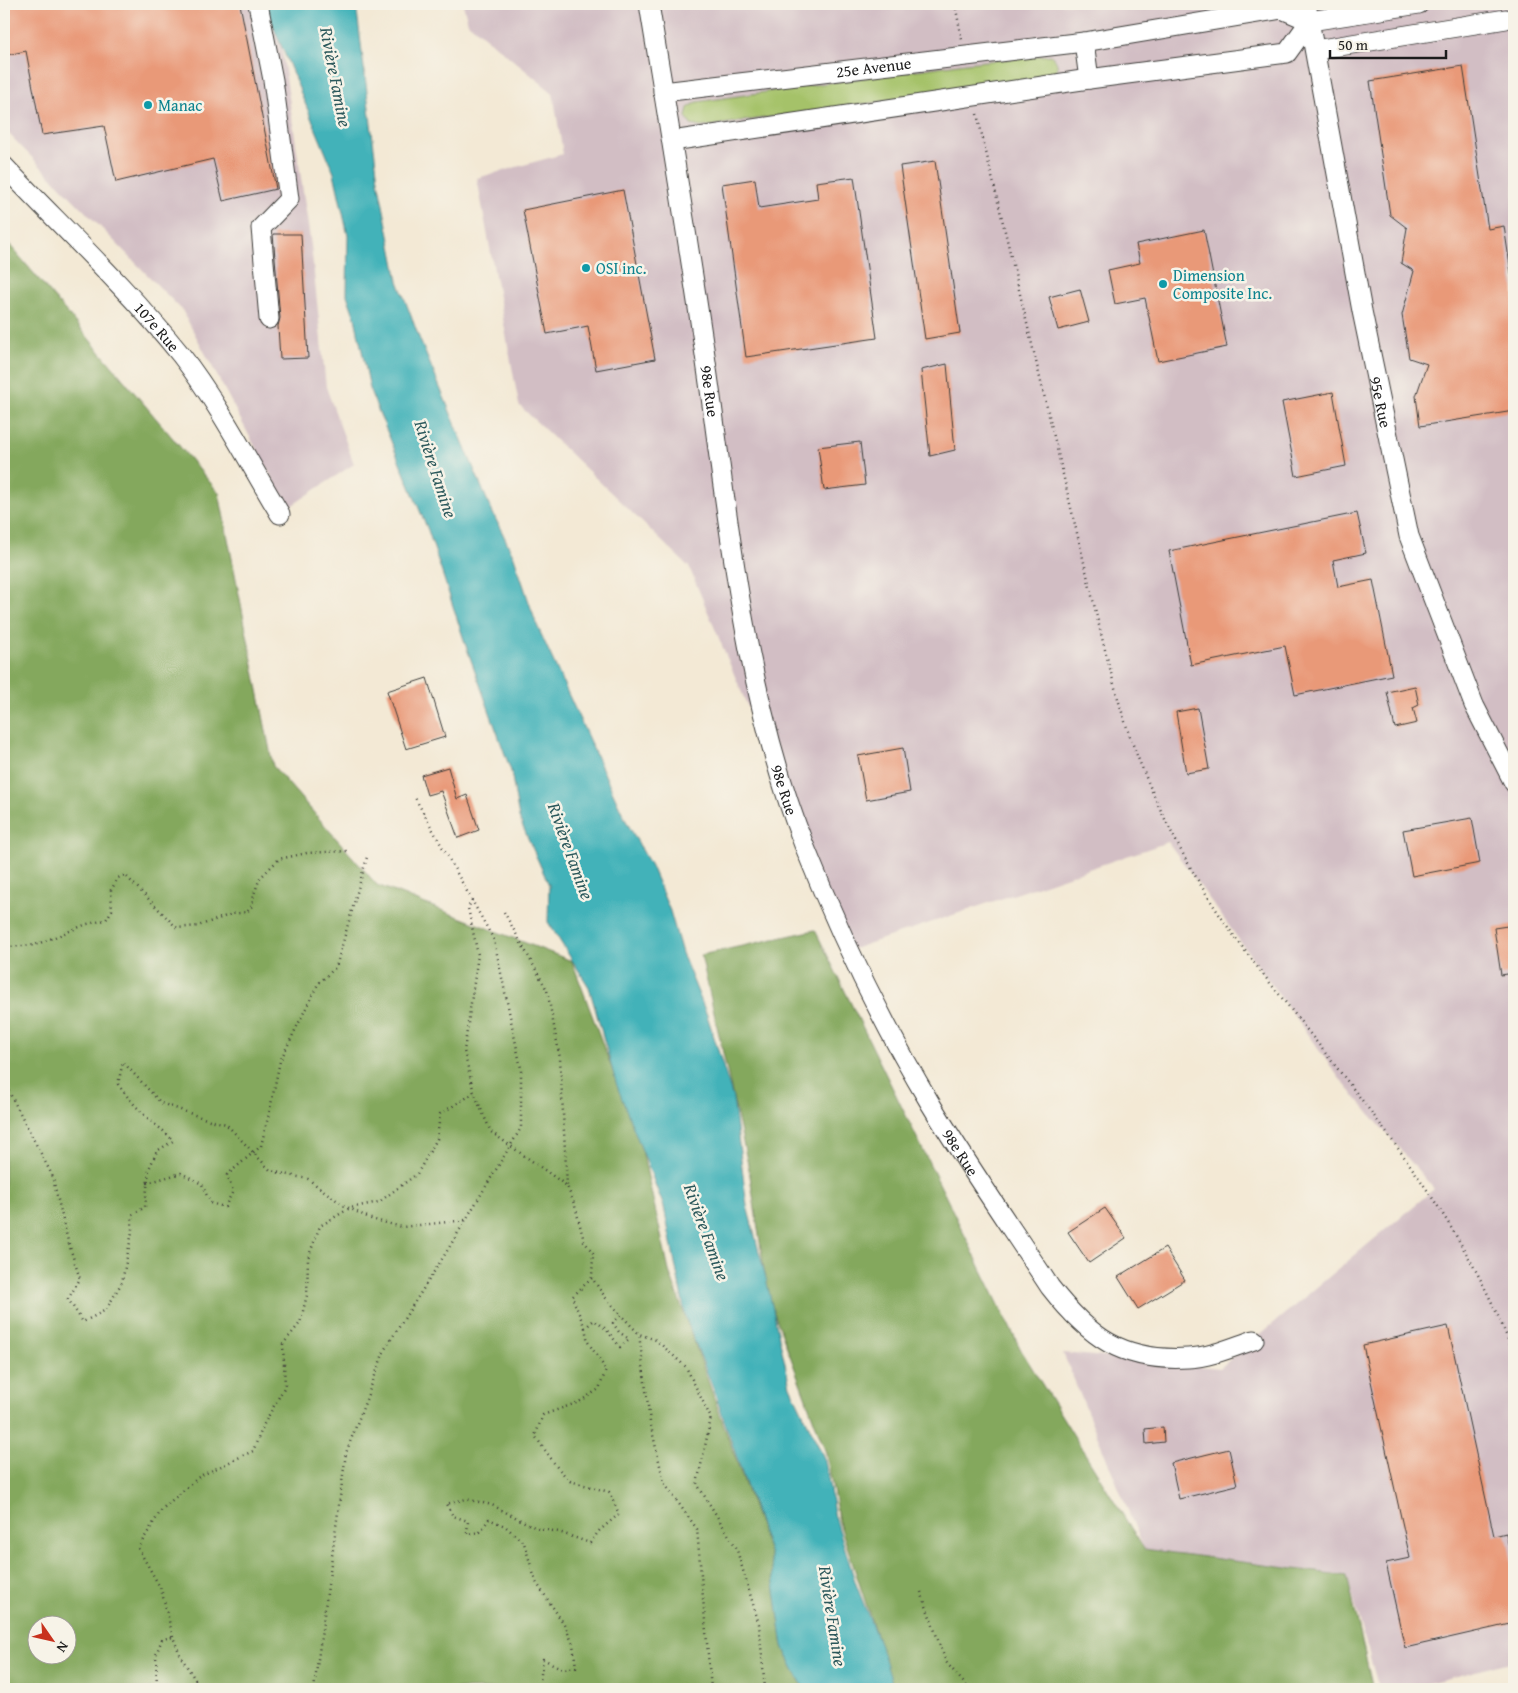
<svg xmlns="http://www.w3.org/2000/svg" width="1518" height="1693" font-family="'Gentium Book Plus',serif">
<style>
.industrial{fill:#d2bec4}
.green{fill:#a5c269;stroke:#606f42}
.forest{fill:#84a85d;stroke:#50623c;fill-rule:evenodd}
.water{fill:#42b2b9;stroke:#2f676a}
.building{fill:#e99978}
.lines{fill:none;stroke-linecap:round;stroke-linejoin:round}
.minor-casing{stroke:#3c3b38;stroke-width:21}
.path{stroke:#3c3b38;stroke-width:2.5;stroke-dasharray:1 4;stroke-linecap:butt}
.minor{stroke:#fff;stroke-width:19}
.culture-dot{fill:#0f9aa8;stroke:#f7f3e8;stroke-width:2}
.labels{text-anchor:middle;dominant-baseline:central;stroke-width:5;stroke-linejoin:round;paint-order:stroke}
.street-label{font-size:16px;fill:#1c1c1c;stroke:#f7f3e8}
.culture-label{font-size:16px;fill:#0d838f;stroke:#f7f3e8;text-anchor:start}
.water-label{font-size:18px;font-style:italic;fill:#2b585b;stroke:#f7f3e8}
</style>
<rect width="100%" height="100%" fill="#f7f3e8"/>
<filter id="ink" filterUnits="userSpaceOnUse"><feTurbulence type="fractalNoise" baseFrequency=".02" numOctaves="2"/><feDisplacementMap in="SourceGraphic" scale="10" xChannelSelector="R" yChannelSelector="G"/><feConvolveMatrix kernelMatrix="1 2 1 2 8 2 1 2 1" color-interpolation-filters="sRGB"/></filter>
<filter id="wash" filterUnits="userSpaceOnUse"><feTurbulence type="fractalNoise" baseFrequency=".0096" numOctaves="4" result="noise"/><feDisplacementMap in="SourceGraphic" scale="20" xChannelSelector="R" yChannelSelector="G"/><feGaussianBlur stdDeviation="1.12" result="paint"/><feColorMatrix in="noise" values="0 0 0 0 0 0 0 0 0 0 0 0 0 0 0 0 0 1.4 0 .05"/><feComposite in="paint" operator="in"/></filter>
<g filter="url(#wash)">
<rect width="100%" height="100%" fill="#f3e9d5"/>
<!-- industrial -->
<path class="industrial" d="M 4,4 L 275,4 L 311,245 L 326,387 L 354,464 L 288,508 L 182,310 L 4,129 Z
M 463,4 L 1514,4 L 1514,1661 L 1406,1689 L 1379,1689 L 1347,1576 L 1144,1549 L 1063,1353 L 1220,1368 L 1434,1189 L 1340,1079 L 1168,842 L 850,950 L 689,567 L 519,405 L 477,178 L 563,154 L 553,93 L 468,23 Z"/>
<!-- green -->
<path class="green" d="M 1050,55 C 1058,60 1060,69 1053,77 L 701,127 L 691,125 L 686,117 L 688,108 L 697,102 L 966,63 Z"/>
<!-- forest -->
<path class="forest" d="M 4,238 L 219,493 L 273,766 L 377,885 L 572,961 L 642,1150 L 669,1271 L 770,1555 L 783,1647 L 804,1689 L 4,1689 ZM 38,1626 L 68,1626 L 68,1656 L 38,1656 Z
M 815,930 L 1021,1350 L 1144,1549 L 1347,1576 L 1373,1689 L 894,1689 L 839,1522 L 826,1453 L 768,1296 L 749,1169 L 701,955 Z"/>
<!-- water -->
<path class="water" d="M 267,4 L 356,4 L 378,180 L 398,281 L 420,340 L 490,507 L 514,557 L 536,623 L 625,819 L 651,866 L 670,911 L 682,953 L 707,1015 L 733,1098 L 747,1206 L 766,1278 L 790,1386 L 825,1460 L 834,1513 L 856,1584 L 883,1653 L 894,1689 L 804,1689 L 783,1647 L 770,1555 L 714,1391 L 686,1319 L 664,1207 L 617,1086 L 589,987 L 548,922 L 549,885 L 519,818 L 511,771 L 466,646 L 428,530 L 371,393 L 355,318 L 347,295 L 348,236 L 334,173 L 269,16 Z"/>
<g id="blocks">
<!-- building -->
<path class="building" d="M 4,4 L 240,4 L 276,189 L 223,201 L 213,159 L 116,182 L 104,126 L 42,135 L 26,51 L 7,55 L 4,37 Z
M 1463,66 L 1488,229 L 1504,226 L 1514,292 L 1514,411 L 1420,426 L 1416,396 L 1427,364 L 1409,358 L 1402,315 L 1414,271 L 1401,263 L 1407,228 L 1390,215 L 1370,81 Z
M 935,161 L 960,333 L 925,339 L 900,166 Z
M 854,177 L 877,338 L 746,357 L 722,184 L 755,179 L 759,208 L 818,199 L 816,182 Z
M 623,190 L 655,359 L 596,370 L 588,326 L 547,334 L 523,210 Z
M 1204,230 L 1227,347 L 1158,361 L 1145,298 L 1115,304 L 1108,270 L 1140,263 L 1136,244 Z
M 273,234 L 301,234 L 308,358 L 280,359 L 278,326 L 280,318 Z
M 1080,289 L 1089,322 L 1058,330 L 1049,297 Z
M 947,364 L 955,450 L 930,456 L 921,370 Z
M 1333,392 L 1346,466 L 1296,476 L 1282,402 Z
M 860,442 L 865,485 L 824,490 L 818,447 Z
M 1357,513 L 1366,553 L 1333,560 L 1338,587 L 1373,580 L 1392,675 L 1295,695 L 1285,646 L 1191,665 L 1169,551 Z
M 427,678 L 445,737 L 406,749 L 387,691 Z
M 1415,686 L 1419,705 L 1413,708 L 1417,723 L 1395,728 L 1387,692 Z
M 1198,708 L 1209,769 L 1186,773 L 1176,712 Z
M 903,748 L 910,792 L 866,800 L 858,756 Z
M 448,767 L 457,799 L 467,795 L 479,830 L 458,838 L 441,791 L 427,795 L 421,775 Z
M 1472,818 L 1480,863 L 1412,876 L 1403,830 Z
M 1514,925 L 1514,973 L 1501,975 L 1494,928 Z
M 1105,1208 L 1126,1238 L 1089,1263 L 1068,1232 Z
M 1165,1248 L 1185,1280 L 1138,1309 L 1118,1277 Z
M 1448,1326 L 1494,1536 L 1506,1533 L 1514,1572 L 1514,1623 L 1405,1648 L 1386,1563 L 1410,1558 L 1363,1345 Z
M 1163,1427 L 1164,1442 L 1146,1444 L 1145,1429 Z
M 1229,1449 L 1237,1485 L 1179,1499 L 1171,1463 Z"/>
</g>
</g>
<g filter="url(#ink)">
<use href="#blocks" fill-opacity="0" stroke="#3c3b38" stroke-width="1"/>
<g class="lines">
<!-- minor casing -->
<g class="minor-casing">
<g id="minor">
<path d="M 258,4 L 273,80 L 289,199 L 261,228 L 269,319"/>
<path id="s1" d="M 649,4 C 670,132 692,261 710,390 C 731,543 747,699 804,845 C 839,933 881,1021 930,1103 C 968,1166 1010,1226 1050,1287 C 1089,1337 1122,1362 1188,1358 C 1211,1357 1233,1347 1254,1340"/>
<path id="s2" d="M 1306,4 L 1362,311 L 1409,536 L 1474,705 L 1514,783"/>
<path d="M 1084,42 L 1089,79"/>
<path d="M 1315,50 L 1506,19"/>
<path id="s3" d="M 663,92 L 1084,42 L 1282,9 L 1310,21 L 1419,4"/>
<path d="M 672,141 L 1089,79 L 1287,53 L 1310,21"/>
<path id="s4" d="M 4,166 C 63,228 127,288 181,355 C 219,404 248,461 280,514"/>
</g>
</g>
<!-- path -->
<path class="path" d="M 955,4 L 962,40
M 977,114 L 1103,642 C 1112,676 1120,710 1132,742 C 1155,804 1186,865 1223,920 C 1248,957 1277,991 1304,1026 C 1385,1129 1468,1231 1514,1355
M 472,900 L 468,908 L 478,955 L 464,1051 L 474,1093 L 491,1132 L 567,1186 L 575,1206 L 584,1241 L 593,1253 L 592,1278
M 504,912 L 547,990 L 560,1058 L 567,1186
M 4,942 L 8,947 L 35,945 L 87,924 L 106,920 L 112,910 L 111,890 L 118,878 L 125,875 L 177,928 L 198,926 L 232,914 L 247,912 L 252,906 L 254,894 L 260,878 L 279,859 L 307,853 L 347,851
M 4,1082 L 52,1175 L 68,1241 L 80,1279 L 68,1299 L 83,1322 L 106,1310 L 122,1282 L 132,1232 L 132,1215 L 145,1207 L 149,1169 L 157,1151 L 173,1141 C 167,1133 161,1129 153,1123 C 140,1111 128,1099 118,1084 L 123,1062 L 161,1103 L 206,1119 L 226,1124 L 271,1171 L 308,1179 L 343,1205 L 371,1219 L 402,1227 L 466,1220
M 147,1183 L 181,1173 L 202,1184 L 210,1203 L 225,1207 L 233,1191 L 227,1175 L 261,1146 L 270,1109 L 280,1061 L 318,984 L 336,967 L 367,857
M 4,1189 L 7,1195 L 8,1214 L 4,1219
M 585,1328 L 572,1297 L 592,1278 L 605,1297 L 621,1315
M 921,1592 L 946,1662 L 969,1689
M 173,1637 L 161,1589 L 138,1548 L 162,1509 L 200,1476 L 253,1451 L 264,1424 L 285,1386 L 283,1344 L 300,1323 L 307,1295 L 308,1258 L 320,1226 L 350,1208 L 379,1202 L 417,1174 L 437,1139 L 440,1114 L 474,1093
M 157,1689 L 156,1655 L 162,1639 L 173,1637 L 181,1657 L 201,1689
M 314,1689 L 346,1453 L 385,1349 L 444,1256 L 521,1128 L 521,1068 L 494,940 L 414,796
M 539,1689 L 543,1659 L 563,1669 L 576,1667 L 573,1644 L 564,1624 L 536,1582 L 524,1543 L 505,1526 L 489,1519 L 480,1532 L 467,1534 L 468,1521 L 453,1516 L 446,1504 L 466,1499 L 492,1505 L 536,1528 L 559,1532 L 590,1543 L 599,1531 L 619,1514 L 609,1492 L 570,1481 L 557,1467 L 535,1436 L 543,1415 L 579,1402 L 599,1389 L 606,1370 L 588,1342 L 585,1328 L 594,1320 L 606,1329 L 620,1347 L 629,1339 L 619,1332 L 613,1323 L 621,1315 L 639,1334
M 711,1689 L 697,1529 L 664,1483 L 650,1422 L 639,1334 L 656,1340 L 686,1367 L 711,1418 L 697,1484 L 736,1547 L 759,1624 L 765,1689"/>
<!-- minor -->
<use href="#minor" class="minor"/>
</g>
</g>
<!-- markers -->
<g class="culture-dot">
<circle cx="148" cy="105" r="5"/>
<circle cx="586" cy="268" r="5"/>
<circle cx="1163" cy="284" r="5"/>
</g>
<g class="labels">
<!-- street labels -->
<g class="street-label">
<text stroke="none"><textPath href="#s3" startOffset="212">25e Avenue</textPath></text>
<text stroke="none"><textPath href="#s4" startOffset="222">107e Rue</textPath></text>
<text stroke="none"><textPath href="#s1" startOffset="392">98e Rue</textPath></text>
<text stroke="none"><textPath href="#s2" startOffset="405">95e Rue</textPath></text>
<text stroke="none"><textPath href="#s1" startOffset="798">98e Rue</textPath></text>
<text stroke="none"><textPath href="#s1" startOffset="1202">98e Rue</textPath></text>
</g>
<!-- culture labels -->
<g class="culture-label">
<text x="158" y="105">Manac</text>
<text x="596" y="268">OSI inc.</text>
<text x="1173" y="275">Dimension<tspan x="1173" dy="18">Composite Inc.</tspan></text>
</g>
<!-- water labels -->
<g class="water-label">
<text transform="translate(336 77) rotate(79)">Rivière Famine</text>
<text transform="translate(436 469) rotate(72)">Rivière Famine</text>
<text transform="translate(571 851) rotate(70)">Rivière Famine</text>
<text transform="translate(707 1232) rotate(70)">Rivière Famine</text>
<text transform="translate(833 1616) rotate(81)">Rivière Famine</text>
</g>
</g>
<!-- margin -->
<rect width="1518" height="1693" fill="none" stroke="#f7f3e8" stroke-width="20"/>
<!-- north arrow -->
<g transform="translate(52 1640) rotate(124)"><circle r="24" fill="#f7f3e8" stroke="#9f9d96"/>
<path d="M0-4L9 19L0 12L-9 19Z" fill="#c8321e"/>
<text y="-8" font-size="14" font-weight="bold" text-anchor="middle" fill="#1c1c1c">N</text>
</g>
<!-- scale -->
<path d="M1330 50v8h116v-8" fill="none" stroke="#1c1c1c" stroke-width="2.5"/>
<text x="1338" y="50" font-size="15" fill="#1c1c1c" stroke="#f7f3e8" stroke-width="4" paint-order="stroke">50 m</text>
</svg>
